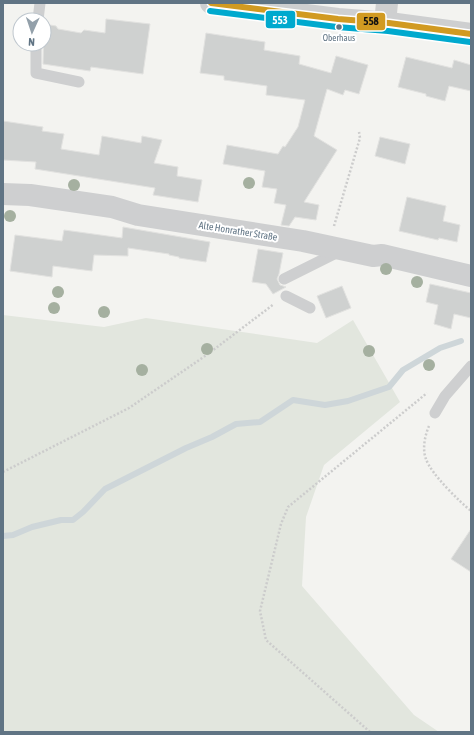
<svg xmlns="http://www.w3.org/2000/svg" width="474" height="735" font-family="'Asap Condensed',sans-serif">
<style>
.green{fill:#e2e6de}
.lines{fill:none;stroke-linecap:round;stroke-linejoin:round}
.stream{stroke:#ced6d9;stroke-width:6}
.building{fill:#cfd1d0;stroke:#e2e2e0}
.path{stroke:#ccc;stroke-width:2.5;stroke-dasharray:2 2;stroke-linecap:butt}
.service{stroke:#cecfd0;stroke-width:11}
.minor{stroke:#cecfd0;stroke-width:22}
.tertiary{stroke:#cecfd0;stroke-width:22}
.bus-1-casing{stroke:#fff;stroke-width:9}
.bus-2-casing{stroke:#fff;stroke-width:9}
.bus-1{stroke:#d19a21;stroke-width:6}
.bus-2{stroke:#00a9ce;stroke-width:6}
.tree{fill:#a5b0a0}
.bus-dot{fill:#607484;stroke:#fff;stroke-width:1.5}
.labels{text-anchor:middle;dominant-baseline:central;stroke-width:4;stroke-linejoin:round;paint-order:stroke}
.bus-label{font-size:9px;fill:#607484;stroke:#fff}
.street-label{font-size:10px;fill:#607484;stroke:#fff}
.line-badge{stroke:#fff;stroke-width:1.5}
.badge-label{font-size:11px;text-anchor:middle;font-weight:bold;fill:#fff}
.pale-badge-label{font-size:11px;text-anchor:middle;font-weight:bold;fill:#111}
</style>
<rect width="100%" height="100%" fill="#f3f3f0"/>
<!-- green -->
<path class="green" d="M 3,315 L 104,327 L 146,318 L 317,343 L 353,320 L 400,402 L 324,465 L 306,517 L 302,586 L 414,715 L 439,732 L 3,732 Z"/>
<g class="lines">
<!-- stream -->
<path class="stream" d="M 3,536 L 13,535 L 32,527 L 61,520 L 73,520 L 83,512 L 105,489 L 186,448 L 212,437 L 236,424 L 260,422 L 293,400 L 325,405 L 348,401 L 389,387 L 403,370 L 440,348 L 461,341"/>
</g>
<!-- building -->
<path class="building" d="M 106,19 L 150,24 L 143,74 L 91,67 L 90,71 L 43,64 L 44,24 L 56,26 L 58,29 L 81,33 L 84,30 L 105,33 Z
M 206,33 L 265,42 L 264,50 L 300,56 L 299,64 L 331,73 L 336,56 L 368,65 L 359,94 L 345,90 L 343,95 L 327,89 L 314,136 L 337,150 L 304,202 L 319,205 L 316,220 L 295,217 L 289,226 L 281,225 L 286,205 L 274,203 L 277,189 L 262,187 L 265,171 L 223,164 L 227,145 L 278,154 L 283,146 L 285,147 L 298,127 L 305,100 L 266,95 L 267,86 L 224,80 L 224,76 L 200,73 Z
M 406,57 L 452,68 L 454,60 L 471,65 L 471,91 L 449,86 L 445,101 L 426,96 L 426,94 L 398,87 Z
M 3,121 L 43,127 L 42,131 L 64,134 L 61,149 L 99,155 L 102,136 L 141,143 L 142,136 L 162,140 L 154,163 L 178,167 L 177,176 L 202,180 L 198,202 L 153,195 L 155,188 L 35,169 L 36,162 L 3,160 Z
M 380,137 L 410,144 L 405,164 L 375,156 Z
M 407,197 L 446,206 L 443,221 L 460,225 L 457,242 L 439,238 L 438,240 L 399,231 Z
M 123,227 L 210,242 L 206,262 L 179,258 L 179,257 L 169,255 L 169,254 L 128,248 L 128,256 L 94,255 L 92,271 L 53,266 L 52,277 L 10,271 L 15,235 L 62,241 L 64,230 L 122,238 Z
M 258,249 L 283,253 L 279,274 L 277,279 L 280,285 L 286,287 L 273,294 L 266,284 L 252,282 Z
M 430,284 L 471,293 L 471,318 L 454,314 L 451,329 L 434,324 L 438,305 L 426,302 Z
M 342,286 L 351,308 L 326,318 L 317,296 Z
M 471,529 L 471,572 L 451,559 Z"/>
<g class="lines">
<!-- path -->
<path class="path" d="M 334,226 L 360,138 L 359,132
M 429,426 C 425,435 422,449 426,459 C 431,474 459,501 471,511
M 3,472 L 129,408 L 208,354 L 274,304
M 370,732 L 266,640 L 260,611 L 281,524 L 288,507 L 427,393"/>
<!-- service -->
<path class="service" d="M 38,20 L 40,3
M 36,44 L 36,73 L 79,82
M 284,279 L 340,251
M 286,296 L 310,308
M 435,413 L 445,396 L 471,366"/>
<!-- minor -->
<path class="minor" d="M 385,23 L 387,3
M 3,194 L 30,195 L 112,207 L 138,215 L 303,241 L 373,256 L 382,255 L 471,276"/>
<!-- tertiary -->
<path class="tertiary" d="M 211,3 L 338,19 L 389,23 L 471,34"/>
<!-- bus-1 casing -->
<g class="bus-1-casing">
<path id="bus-1" d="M 211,3 L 338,19 L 389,23 L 471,34"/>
</g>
<!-- bus-2 casing -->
<g class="bus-2-casing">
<path id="bus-2" d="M 210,11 L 337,27 L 388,31 L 470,42"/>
</g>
<!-- bus-1 -->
<use href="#bus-1" class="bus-1"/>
<!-- bus-2 -->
<use href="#bus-2" class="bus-2"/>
</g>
<!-- trees -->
<g class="tree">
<circle cx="249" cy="183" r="6"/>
<circle cx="74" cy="185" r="6"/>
<circle cx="10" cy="216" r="6"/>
<circle cx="386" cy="269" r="6"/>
<circle cx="417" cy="282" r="6"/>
<circle cx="58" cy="292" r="6"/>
<circle cx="54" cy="308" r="6"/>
<circle cx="104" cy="312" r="6"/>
<circle cx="207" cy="349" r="6"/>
<circle cx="369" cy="351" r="6"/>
<circle cx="429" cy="365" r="6"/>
<circle cx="142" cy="370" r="6"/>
</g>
<!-- markers -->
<circle class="bus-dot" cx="339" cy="27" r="3.5"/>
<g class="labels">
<!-- bus labels -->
<g class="bus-label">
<text x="339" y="38">Oberhaus</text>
</g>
<!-- street labels -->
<g class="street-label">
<text transform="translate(238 231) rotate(9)">Alte Honrather Straße</text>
</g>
</g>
<g class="line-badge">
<rect x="265" y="10" width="31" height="19" rx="4" fill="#00a9ce"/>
<rect x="356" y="12" width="30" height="19" rx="4" fill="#d19a21"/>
</g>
<g class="badge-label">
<text x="280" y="24">553</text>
</g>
<g class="pale-badge-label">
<text x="371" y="25">558</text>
</g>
<!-- border -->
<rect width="474" height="735" fill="none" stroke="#607484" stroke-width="8"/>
<!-- north arrow -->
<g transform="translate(32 32) rotate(183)"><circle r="19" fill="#ffffff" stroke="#bfc7ce"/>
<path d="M0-3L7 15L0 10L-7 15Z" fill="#93a0aa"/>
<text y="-6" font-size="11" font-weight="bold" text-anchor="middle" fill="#607484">N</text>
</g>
</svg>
